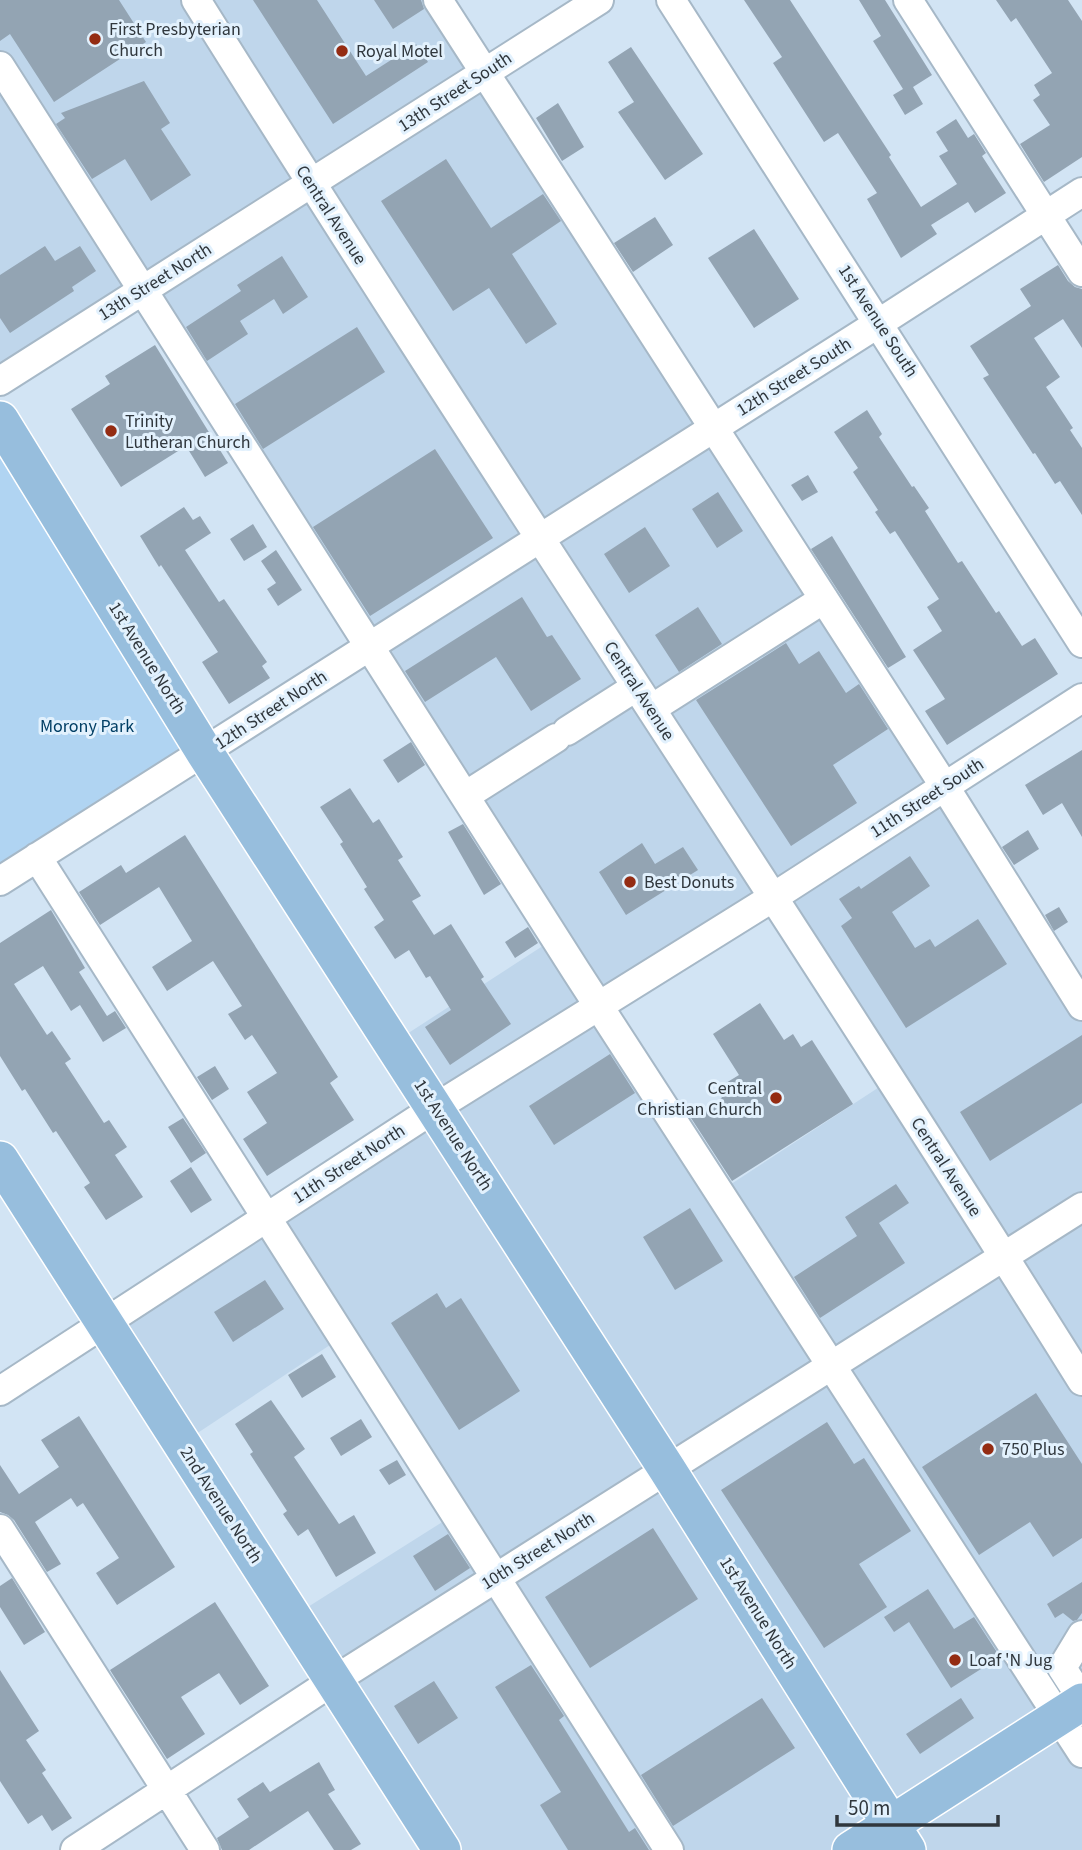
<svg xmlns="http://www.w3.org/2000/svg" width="1082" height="1850" font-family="'Source Sans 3',sans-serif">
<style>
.built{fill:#bfd6eb;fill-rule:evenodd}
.green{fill:#b0d4f2}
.building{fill:#93a4b3}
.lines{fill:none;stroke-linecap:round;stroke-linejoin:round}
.minor-casing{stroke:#a6b8c7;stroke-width:32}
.major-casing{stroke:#fff;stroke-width:40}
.minor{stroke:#fff;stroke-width:28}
.major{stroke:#97bedd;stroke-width:37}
.poi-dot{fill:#942c13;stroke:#e2f1fd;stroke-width:2.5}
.labels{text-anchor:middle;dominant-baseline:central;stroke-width:6;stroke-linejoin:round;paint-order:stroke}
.poi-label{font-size:18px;fill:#30373d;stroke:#e2f1fd;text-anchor:start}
.street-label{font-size:18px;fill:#30373d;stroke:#e2f1fd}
.park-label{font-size:18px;fill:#003e64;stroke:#e2f1fd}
</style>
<rect width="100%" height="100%" fill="#d2e4f4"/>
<!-- built -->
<path class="built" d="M 0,0 L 438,0 L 1082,988 L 1082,1850 L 442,1850 L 292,1617 L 455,1514 L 342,1337 L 181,1444 L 104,1323 L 435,1108 L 393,1043 L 555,938 L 143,290 L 0,381 ZM 773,899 L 890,1080 L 719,1192 L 599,1006 Z"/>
<!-- green -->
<path class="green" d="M 0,420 L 205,753 L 0,885 Z"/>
<!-- building -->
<path class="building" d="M 0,0 L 119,0 L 146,42 L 54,102 L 10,34 L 0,41 Z
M 253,0 L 317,0 L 366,76 L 416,44 L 428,62 L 333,124 Z
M 374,0 L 421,0 L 424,9 L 393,29 Z
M 744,0 L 790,0 L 891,155 L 889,157 L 921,207 L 957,184 L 939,156 L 948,151 L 936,132 L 956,119 L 968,138 L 974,134 L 986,153 L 982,156 L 1006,193 L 975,213 L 968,202 L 931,225 L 937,234 L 901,258 L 867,199 L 877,193 L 838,133 L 824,142 L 773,63 L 782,57 Z
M 859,0 L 885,0 L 932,75 L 913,87 L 923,104 L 905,115 L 893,95 L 903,89 L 873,41 L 881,36 Z
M 996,0 L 1068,0 L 1082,21 L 1082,157 L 1044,182 L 1020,144 L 1050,125 L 1033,100 L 1040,95 L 1034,85 L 1052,73 L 1016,18 L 1011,22 Z
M 631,47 L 703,154 L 665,180 L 618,112 L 634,102 L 608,62 Z
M 144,81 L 170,123 L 161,129 L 191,175 L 151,201 L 125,159 L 92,179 L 56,124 L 65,118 L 61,113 Z
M 558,103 L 584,147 L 562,161 L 536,118 Z
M 446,159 L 491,228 L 543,194 L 561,221 L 512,254 L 557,324 L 526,344 L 489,288 L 453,311 L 381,201 Z
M 655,217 L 673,245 L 633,272 L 614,243 Z
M 754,229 L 799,299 L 754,328 L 708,258 Z
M 45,246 L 55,261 L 80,246 L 96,271 L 72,287 L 74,291 L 10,333 L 0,318 L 0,275 Z
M 282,256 L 308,297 L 283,314 L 274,299 L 240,321 L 248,334 L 207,361 L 186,327 L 241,291 L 237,285 Z
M 1058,265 L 1068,281 L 1075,287 L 1082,289 L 1082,348 L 1063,319 L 1034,338 L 1060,377 L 1046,387 L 1073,428 L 1070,430 L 1082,448 L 1082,515 L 1060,481 L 1055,484 L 1035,453 L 1033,454 L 983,378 L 989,375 L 970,346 L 1031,306 L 1020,289 Z
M 357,327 L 385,372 L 263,449 L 235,404 Z
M 155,345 L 228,463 L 205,477 L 186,446 L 121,487 L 71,409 L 110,384 L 105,376 Z
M 867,410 L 882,434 L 879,437 L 912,487 L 914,486 L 929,508 L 925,511 L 958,563 L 962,561 L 996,613 L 999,611 L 1022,646 L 1035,638 L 1058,674 L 947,745 L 925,711 L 945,699 L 913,650 L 942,631 L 927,607 L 939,599 L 895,531 L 890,534 L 875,512 L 878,510 L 853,472 L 858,468 L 834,432 Z
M 435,449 L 493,538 L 370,616 L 313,527 Z
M 808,475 L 818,492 L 802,501 L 791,485 Z
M 718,492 L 743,531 L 717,548 L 692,509 Z
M 184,507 L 193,520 L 200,516 L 211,533 L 185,550 L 219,602 L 224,599 L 267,662 L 262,666 L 270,678 L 229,704 L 202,662 L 218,652 L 161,565 L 159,567 L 140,536 Z
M 253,524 L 267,547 L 244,561 L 230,539 Z
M 645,527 L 670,566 L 629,593 L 604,554 Z
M 832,536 L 906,657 L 888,668 L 811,549 Z
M 276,550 L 302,590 L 278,606 L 267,589 L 276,583 L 261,561 Z
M 522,597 L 547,637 L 552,635 L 581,679 L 531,711 L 496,657 L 425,702 L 405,671 Z
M 698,607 L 722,644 L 679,672 L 655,635 Z
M 786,643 L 799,664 L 819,651 L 846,693 L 859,684 L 888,729 L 833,765 L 857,803 L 791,846 L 696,700 Z
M 411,742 L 425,765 L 398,783 L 383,760 Z
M 1082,750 L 1082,837 L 1062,803 L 1043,815 L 1025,785 Z
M 350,788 L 373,823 L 379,819 L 403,857 L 398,860 L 421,896 L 412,901 L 434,935 L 451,924 L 484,977 L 481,979 L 511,1024 L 450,1065 L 425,1027 L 451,1010 L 430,976 L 426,978 L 409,950 L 395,959 L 374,927 L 384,920 L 364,889 L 367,887 L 340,844 L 343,842 L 320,807 Z
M 463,824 L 501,884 L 484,895 L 448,832 Z
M 1028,830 L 1039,849 L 1014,865 L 1002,847 Z
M 185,835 L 338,1077 L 330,1083 L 354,1120 L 267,1176 L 243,1139 L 267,1123 L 247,1092 L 277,1073 L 252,1035 L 245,1040 L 228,1014 L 242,1006 L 213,961 L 167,991 L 152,967 L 192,941 L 159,887 L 100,925 L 79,892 L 121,865 L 126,873 Z
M 642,843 L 655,864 L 683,847 L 698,870 L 626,915 L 599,872 Z
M 910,856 L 930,886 L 892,912 L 915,948 L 930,939 L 935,947 L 978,919 L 1007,964 L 906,1028 L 841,926 L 852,918 L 839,899 L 859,886 L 861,889 Z
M 1059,907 L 1068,922 L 1054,931 L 1045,915 Z
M 51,910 L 85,968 L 79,972 L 107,1016 L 115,1011 L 126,1028 L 103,1042 L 80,1005 L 71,1011 L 43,966 L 14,984 L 47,1035 L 52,1031 L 71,1059 L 65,1063 L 104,1123 L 109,1120 L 127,1147 L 115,1155 L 143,1197 L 106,1220 L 84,1187 L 90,1183 L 56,1131 L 53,1133 L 25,1089 L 22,1091 L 0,1056 L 0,943 Z
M 528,927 L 538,943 L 515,958 L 505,942 Z
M 760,1003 L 784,1040 L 793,1034 L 801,1047 L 812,1040 L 853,1104 L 732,1181 L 691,1118 L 722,1098 L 716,1089 L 739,1075 L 713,1034 Z
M 1082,1035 L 1082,1103 L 990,1161 L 960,1112 Z
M 610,1054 L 635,1093 L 554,1145 L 529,1106 Z
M 215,1066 L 229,1089 L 212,1100 L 197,1077 Z
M 183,1118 L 206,1153 L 191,1163 L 168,1127 Z
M 191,1167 L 212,1200 L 191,1213 L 170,1181 Z
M 896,1184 L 909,1203 L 879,1223 L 905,1263 L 820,1318 L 794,1277 L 857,1236 L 845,1217 Z
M 690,1208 L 723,1261 L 675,1290 L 643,1237 Z
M 265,1280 L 284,1309 L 233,1342 L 214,1312 Z
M 437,1293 L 446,1308 L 461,1298 L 520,1391 L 459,1430 L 391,1323 Z
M 322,1354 L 336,1377 L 302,1398 L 288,1375 Z
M 1036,1393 L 1082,1464 L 1082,1538 L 1053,1557 L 1030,1522 L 979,1555 L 922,1467 Z
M 271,1400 L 305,1449 L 294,1457 L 339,1524 L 354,1515 L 376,1553 L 336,1577 L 308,1529 L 298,1536 L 283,1514 L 287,1511 L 250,1454 L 253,1452 L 235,1424 Z
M 79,1416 L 175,1567 L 117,1605 L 96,1573 L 119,1558 L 83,1503 L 77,1507 L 71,1498 L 35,1522 L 61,1564 L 47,1572 L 14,1520 L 8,1515 L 0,1512 L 0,1465 L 19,1494 L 59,1467 L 41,1440 Z
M 361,1419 L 372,1437 L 341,1456 L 330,1438 Z
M 827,1422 L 854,1464 L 864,1458 L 911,1531 L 859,1564 L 887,1607 L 824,1648 L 721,1490 Z
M 397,1460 L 406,1475 L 389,1485 L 379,1470 Z
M 653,1528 L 698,1599 L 590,1668 L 545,1597 Z
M 448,1534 L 470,1568 L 435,1591 L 413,1556 Z
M 12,1578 L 45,1632 L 24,1645 L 0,1607 L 0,1586 Z
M 1082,1582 L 1082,1613 L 1077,1620 L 1073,1621 L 1063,1613 L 1055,1618 L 1047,1604 Z
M 928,1589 L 954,1629 L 974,1617 L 1000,1657 L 951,1688 L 909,1622 L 894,1632 L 884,1617 Z
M 215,1602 L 269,1686 L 240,1705 L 219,1673 L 181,1697 L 205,1734 L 167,1759 L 110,1670 Z
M 531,1665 L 564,1716 L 559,1720 L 629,1832 L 635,1828 L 649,1850 L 568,1850 L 540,1805 L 561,1792 L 495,1687 Z
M 0,1670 L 39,1731 L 26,1740 L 46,1770 L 42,1773 L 72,1818 L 52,1831 L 42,1815 L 28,1824 L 0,1781 Z
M 434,1681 L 458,1718 L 418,1744 L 394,1706 Z
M 762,1698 L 795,1748 L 673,1826 L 641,1775 Z
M 961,1698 L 974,1718 L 920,1754 L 906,1734 Z
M 319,1762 L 335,1790 L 328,1794 L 361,1844 L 351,1850 L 334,1850 L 308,1811 L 249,1850 L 222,1850 L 217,1838 L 249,1817 L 237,1799 L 263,1782 L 270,1792 Z"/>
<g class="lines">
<!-- minor casing -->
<g class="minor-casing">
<path id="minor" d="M 196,0 C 486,464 792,917 1082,1381
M 438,0 L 945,787 L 1082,1006
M 671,0 L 1082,643
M 908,0 L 1082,272
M 0,66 L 576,971 L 1082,1753
M 0,381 L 599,0
M 651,709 L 824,599
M 567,731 L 636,687
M 465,796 L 556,738
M 37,857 L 669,1850
M 0,881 L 879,323 L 1082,192
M 0,1391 L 435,1108 L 772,898 L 1082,698
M 0,1529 L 205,1850
M 1082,1635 L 1062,1668 L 1082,1699
M 75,1850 L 333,1681 L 1082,1207"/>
</g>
<!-- major casing -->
<g class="major-casing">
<path id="major" d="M 0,420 L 205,753 L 667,1469 L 907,1850
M 0,1160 L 442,1850
M 851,1850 L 1082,1702"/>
</g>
<!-- minor -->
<use href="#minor" class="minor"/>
<!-- major -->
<use href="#major" class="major"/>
</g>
<!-- markers -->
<g class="poi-dot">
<circle cx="95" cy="39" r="7"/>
<circle cx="342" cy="51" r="7"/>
<circle cx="111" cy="431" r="7"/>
<circle cx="630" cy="882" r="7"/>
<circle cx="776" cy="1098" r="7"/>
<circle cx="988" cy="1449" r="7"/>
<circle cx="955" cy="1660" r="7"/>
</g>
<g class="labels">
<!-- poi labels -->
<g class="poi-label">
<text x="109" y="29">First Presbyterian<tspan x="109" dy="21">Church</tspan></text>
<text x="356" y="51">Royal Motel</text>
<text x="125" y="421">Trinity<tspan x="125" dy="21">Lutheran Church</tspan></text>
<text x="644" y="882">Best Donuts</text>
<text x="762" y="1088" text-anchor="end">Central<tspan x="762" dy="21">Christian Church</tspan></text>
<text x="1002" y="1449">750 Plus</text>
<text x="969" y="1660">Loaf 'N Jug</text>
</g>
<!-- street labels -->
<g class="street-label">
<text transform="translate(455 92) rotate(-33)">13th Street South</text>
<text transform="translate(331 215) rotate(57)">Central Avenue</text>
<text transform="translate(155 282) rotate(-32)">13th Street North</text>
<text transform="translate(878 321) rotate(57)">1st Avenue South</text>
<text transform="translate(794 377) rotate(-32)">12th Street South</text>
<text transform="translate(147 658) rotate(58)">1st Avenue North</text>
<text transform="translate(639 691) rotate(57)">Central Avenue</text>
<text transform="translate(271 710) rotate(-33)">12th Street North</text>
<text transform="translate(927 798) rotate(-33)">11th Street South</text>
<text transform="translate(453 1135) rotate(57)">1st Avenue North</text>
<text transform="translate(349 1164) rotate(-33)">11th Street North</text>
<text transform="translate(946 1167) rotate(57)">Central Avenue</text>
<text transform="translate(221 1505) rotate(57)">2nd Avenue North</text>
<text transform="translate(538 1551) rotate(-32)">10th Street North</text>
<text transform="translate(758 1613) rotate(58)">1st Avenue North</text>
</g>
<!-- park labels -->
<g class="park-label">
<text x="87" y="726">Morony Park</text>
</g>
</g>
<!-- scale -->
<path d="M837 1815v10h161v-10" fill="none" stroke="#30373d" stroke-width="3.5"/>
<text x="848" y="1815" font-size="21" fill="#30373d" stroke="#e2f1fd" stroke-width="5" paint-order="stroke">50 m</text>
</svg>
